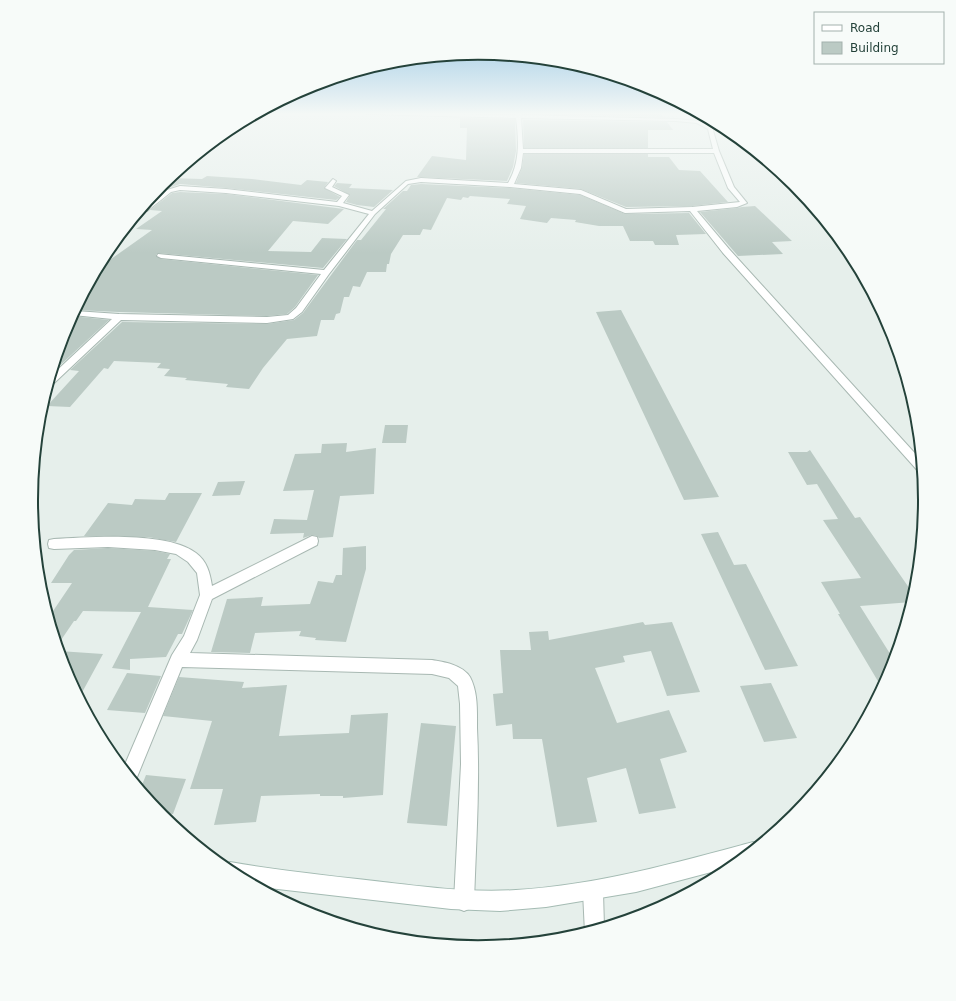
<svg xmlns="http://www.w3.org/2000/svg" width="956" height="1001" font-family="'DejaVu Sans',sans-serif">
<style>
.building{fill:#bbcac4}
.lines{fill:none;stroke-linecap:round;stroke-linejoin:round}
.street-casing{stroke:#a8b8b2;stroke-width:2}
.secondary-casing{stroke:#a4bbb3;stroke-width:2}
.street{fill:#fff;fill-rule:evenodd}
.secondary{fill:#fff;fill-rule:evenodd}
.rim{fill:none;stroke:#24423a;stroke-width:2}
</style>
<rect width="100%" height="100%" fill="#e6efeb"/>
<path class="building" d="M531,113H660L663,117L532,114Z
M460,118L515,119L516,151L513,167L507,181L417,177L432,156L466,160L467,128H460Z
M523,120L667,122L673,130H648V148H524Z
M524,154H648V157H669L679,170L700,171L728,202L692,206L626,207L581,189L516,183L522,168Z
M207,176L252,179L301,185L307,180L328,182L324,188L340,197L336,200L226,188L180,184L166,189L146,204L162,185L170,178L202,179Z
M337,183L352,184L349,188L393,190L374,207L357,205L346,202L350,195L334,186Z
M421,184L510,188L580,195L625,214L689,213L706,234L676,235L679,245H655L653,241H630L623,226H599L575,222L576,220L551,218L547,223L520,219L526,206L507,204L510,199L470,196L468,198L463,197L461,200L447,198L431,230L423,229L420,235H403L391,254L389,264H387L386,272H367L360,287L353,286L349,297H344L340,313L336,314L334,320H321L317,336L287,339L263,368L249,389L226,387L228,384L185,380L187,378L164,376L170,369L157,368L161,363L114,361L108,369L104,368L70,407L47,406L79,371L70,370L122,322L267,324L294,320L303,313L357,240H361L386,209H383L403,191H407L411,185Z
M180,192L226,194L344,209L328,224L293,221L268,251L311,252L322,238L347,239L323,268L158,253L156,255L161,259L318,275L295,307L287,314L267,316L119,312L76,310L97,269L152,230L136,229L162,211L150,210L172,193Z
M755,206L792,241L772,242L783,254L738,256L700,212L737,208L742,207Z
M621,310L719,497L684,500L596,312Z
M72,316L109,320L55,370H53L65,329Z
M385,425H408L406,443H382Z
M347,443L346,452L376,448L374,494L340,496L333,537L319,538L317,536L312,535L303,538L304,533L270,534L274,519L307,520L314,490L283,491L295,454L321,453L322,444Z
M810,450L855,518L860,517L914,595L912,602L860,606L894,660L891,672L882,688L838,614H840L821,582L861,578L823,520L838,519L817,484L807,485L788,452H807Z
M245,481L240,495L212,496L218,482Z
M169,493H202L176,542L148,537L84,536L108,503L132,505L135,499L165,500Z
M718,532L734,565L746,564L798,666L765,670L701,534Z
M366,546V569L346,642L315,640L316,638L299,636L301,631L255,633L250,653L211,652L227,599L263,597L261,606L310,604L318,581L333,583L336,575H342L343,548Z
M108,548L155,551L170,554L167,559H171L148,607L193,610L182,634H178L166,657L130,659V670L112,668L141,612L83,611L76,621H74L57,646L49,619V617L72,583H51L69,555L74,550Z
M643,622L645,625L672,622L700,692L667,696L651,651L623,656L625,662L595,668L617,723L669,710L687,752L660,759L676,808L639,814L626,768L587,778L597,822L557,827L542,739H513L512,724L496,726L493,694L503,693L500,650H531L529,632L548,631L549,640Z
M59,651L103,654L79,698L65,671Z
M127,673L161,676L145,713L107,710Z
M179,677L244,682L242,688L287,685L279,736L349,733L351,715L388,713L383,795L343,798V796H320V794L261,796L256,822L214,825L223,789H190L212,721L163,716Z
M771,683L797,738L764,742L740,686Z
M421,723L456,726L447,826L407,823Z
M146,775L186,779L173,814L159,813L140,790Z"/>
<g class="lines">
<g class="street-casing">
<path id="street" d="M365,113L516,115V113H520L521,115L676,119L698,121L712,127L719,151L734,187L747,203L737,207L697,211L729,249L921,460L922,472L918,471L723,253L690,211L625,213L580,194L510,187L421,182L408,184L375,214L329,274L302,312L293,319L267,323L121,320L52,385L48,386L51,376L112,319L73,315L75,311L119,314L267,317L288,315L296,308L321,274L161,258L157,256L158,254L324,270L369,214L339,206L226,193L180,190L171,192L147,211H143V209L167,190L180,186L226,189L337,202L342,196L325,188L333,179L336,181L332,187L349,195L343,203L372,211L406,181L421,178L508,183C520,163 519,140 516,118L367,114ZM521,118L676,121L697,123L708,129L713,149H523ZM523,153H714L728,188L740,202L692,207L626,209L581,190L514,184L521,168Z
M312,536L317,537L318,541L317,545L212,599L197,640L190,653L432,660C444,662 463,665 470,677C478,692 477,711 477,728C480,785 476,843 474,901L471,908L464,911L457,908L454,901L461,764L460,704L458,686L449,678L432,674L182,667L135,782L123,769L172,655L184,636L200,595L197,573L188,562L176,554L155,550L108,547L54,549L49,548L48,544L49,540L54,539C91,537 167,531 196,553C207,561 210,573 212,586Z
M593,882L600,885L603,892L604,927L585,933L583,892L586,885Z"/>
</g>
<g class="secondary-casing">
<path id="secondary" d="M753,842L760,845L734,866L636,892L546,907L500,911L451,909L269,888C252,885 236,878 223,867L230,862C281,871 332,876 383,882C427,887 472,893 516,890C597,885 675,863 753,842Z"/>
</g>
<use href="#street" class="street"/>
<use href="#secondary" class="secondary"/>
</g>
<linearGradient id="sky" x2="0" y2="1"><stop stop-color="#84bce0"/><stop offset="0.45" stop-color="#f4f8f6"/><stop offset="1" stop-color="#f4f8f6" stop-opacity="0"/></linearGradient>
<rect width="956" height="253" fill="url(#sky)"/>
<path d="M0 0H956V1001H0ZM38 500a440 440 0 1 1 880 0a440 440 0 1 1-880 0Z" fill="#f7fbf9" fill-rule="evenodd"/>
<path class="rim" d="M38 500a440 440 0 1 1 880 0a440 440 0 1 1-880 0Z"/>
<rect x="814" y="12" width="130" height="52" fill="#f7fbf9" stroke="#a3b1ad"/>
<rect x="822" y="25" width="20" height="6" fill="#ffffff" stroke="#a3b1ad"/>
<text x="850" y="32" font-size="12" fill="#24423a">Road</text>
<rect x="822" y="42" width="20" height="12" fill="#bbcac4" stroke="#a3b1ad"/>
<text x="850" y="52" font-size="12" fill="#24423a">Building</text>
</svg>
